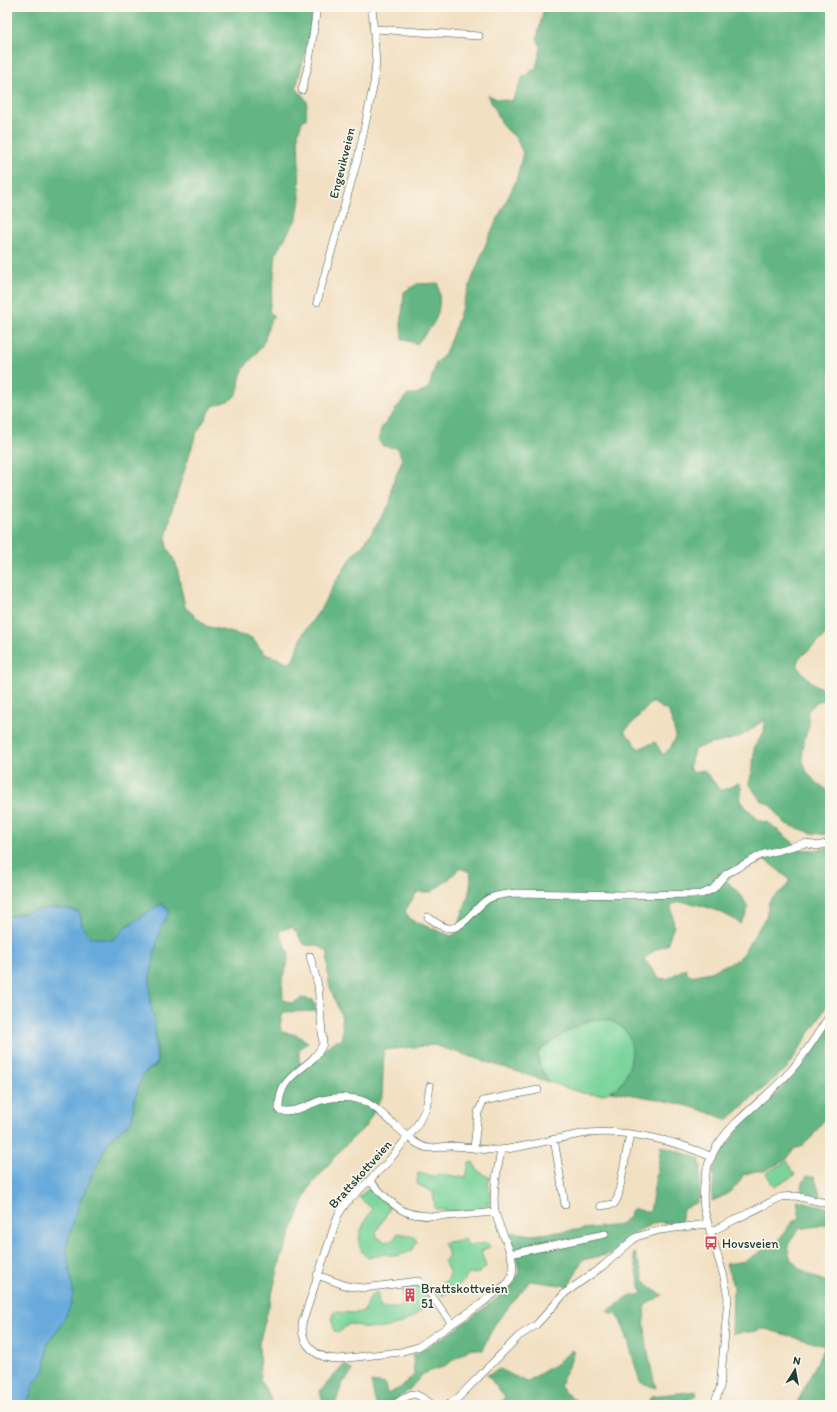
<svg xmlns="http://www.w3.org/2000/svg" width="837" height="1412" font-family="Itim,sans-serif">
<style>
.green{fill:#7ad49b;stroke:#4c8868}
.forest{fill:#63b683;stroke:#417a5c;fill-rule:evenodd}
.water{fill:#68aadc;stroke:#447488}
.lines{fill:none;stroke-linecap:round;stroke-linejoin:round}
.minor-casing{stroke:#3f5549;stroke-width:8}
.minor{stroke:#fff;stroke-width:7}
.labels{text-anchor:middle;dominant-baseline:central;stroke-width:3.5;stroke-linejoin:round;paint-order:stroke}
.street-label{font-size:13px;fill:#1f3d34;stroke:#fbf7ec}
.poi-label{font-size:13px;fill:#1f3d34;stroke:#fbf7ec;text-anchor:start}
</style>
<rect width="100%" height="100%" fill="#fbf7ec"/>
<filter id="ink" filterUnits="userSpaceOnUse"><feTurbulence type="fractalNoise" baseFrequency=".025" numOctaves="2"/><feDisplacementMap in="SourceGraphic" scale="8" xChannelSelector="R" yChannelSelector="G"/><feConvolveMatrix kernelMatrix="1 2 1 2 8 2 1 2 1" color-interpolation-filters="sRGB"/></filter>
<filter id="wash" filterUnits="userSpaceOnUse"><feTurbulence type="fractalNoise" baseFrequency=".012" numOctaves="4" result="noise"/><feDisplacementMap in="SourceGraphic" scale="16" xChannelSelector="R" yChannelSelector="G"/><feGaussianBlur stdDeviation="0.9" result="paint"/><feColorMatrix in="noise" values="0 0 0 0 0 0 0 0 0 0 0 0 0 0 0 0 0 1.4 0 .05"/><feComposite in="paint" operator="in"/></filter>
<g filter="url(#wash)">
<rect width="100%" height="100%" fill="#f2e0c3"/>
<path class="green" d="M590,1020C596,1020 606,1018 612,1021C621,1025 629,1032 632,1043C636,1062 624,1091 603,1094C585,1097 566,1087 549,1082L539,1065L538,1052L565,1033Z
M787,1161L795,1175L774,1187L766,1173Z
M473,1162L478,1171L490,1178L488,1182L491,1196L489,1205C476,1214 451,1212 435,1209L433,1192L417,1184L418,1173L433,1176L442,1174L466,1178L469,1163Z
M369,1188L389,1205V1210L376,1232L377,1237L386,1242L393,1240L398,1233L413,1236L417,1241L412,1251L397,1256L384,1254L368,1258C350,1244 363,1225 372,1209L359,1197Z
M465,1239L468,1245L487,1243L490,1247L481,1251L486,1267L479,1273L469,1274L462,1283L442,1296L436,1288L449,1278V1271L444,1262L449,1255L443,1243Z
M409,1284L421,1286L429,1303C412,1320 393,1331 367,1328C361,1327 355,1324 349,1324L338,1333L334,1331L332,1320L334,1312L357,1313L365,1310L371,1295L377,1292L380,1308H400L404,1302L401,1285Z"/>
<path class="forest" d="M7,7H313L309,39L296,88L307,101L306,119L302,121L298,134L300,198L297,218L276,253L273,287L269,311L274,316C268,323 268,330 265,339C260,353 246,361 241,375C238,384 241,391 233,398C228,402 219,404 213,406L196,434L173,506L166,538L167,548L176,563L185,607L206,626L252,638L265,654L291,663L294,657L303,634L321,608L336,581L354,554L363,545L390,504L393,483L402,460L398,448L383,446L378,440L381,429L406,396L423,392L429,387L436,363L445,354L456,325L466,295L489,236L516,181L523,153L516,138L503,126L488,95L497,99L512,101L523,77L536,68L541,48L537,38L544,7H830V632L799,658L797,664C803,676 817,688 830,692V700L818,701L808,711C807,716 809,721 809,726C808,731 805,736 804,741C799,769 808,777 830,792V835L812,833L786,824L779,817L772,806L760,800L749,783L753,768L754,748L764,732L765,720C756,724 750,732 741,736C727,743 707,742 694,750L689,768L693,772L704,770L721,791L739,783L742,789L740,801L760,821L769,823L801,849L814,850L830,847V889L827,891L825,905L827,913H830V1001L787,1068L727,1120C690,1103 651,1098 610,1091C614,1089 618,1087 621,1084C623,1082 625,1077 626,1074C641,1045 626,1014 591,1020C574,1023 552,1042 538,1051L539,1065L549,1082L434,1045L384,1050L382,1097L365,1127L343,1147L309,1188L281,1259L259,1344L260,1379L274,1405H27L34,1384L45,1370L48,1341L54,1335L66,1246L80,1201L110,1138L132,1121L134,1101L143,1074L157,1065L158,1060C156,1032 148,1005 150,977C152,961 155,946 159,931C163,919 168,920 166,906L161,904L124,928L119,935L112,940L90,937L82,926L81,915L53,907L7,917ZM652,702L669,712L676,736L671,747L663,755L655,742L638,749L633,740L624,732ZM757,858L768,862L788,878L789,882L786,887L769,901L766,917L739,959L710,972L691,976L688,974L686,968L667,979L659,978L644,959L655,950L667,945L674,926L671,905C674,904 677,902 680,902C696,902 728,913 740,924L746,915L748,907L741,895L726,880L740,867ZM460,868L470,872C474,892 460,912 458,932L451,936L411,920L405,911L417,892H431L449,879ZM291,927C305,936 295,948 317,945L328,952C327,966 327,980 332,993C340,1014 345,1018 341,1042L337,1040L328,1046L306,1069L302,1068L299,1060V1050L308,1042L297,1035L282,1032L280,1026L283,1012L317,1011L313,1000L302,998L292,1003L283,1000L282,978L287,966L289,954L279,931Z
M438,283C440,296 441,311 433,324C429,330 422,337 417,344L402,339L401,326L404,292L417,284Z
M830,1026V1111L812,1137L802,1146L794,1149L787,1159L764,1171H755L743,1175C736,1190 727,1195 712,1201L714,1169L722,1152L744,1121L774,1096L809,1058Z
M661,1146L699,1158L701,1166L698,1202L683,1209L681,1224L657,1222L639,1230L615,1253L582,1260L569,1286L530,1281L495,1324L482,1350L471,1348L443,1367L423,1374L408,1391L396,1400L376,1405L371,1382L385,1384L387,1394L400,1388L414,1375L413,1355L452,1332L508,1290L519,1274L517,1256L508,1236L512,1232L532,1235L618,1225L628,1218L633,1209L650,1212Z
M807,1176H814L821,1197H812L802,1193L801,1186Z
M797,1200L830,1208V1224L798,1229C795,1234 790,1240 789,1246C785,1266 815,1278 830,1283V1405H796L825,1346L762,1328L756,1331L732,1334L733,1286L726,1264L745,1261L777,1242L792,1222L800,1218Z
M635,1253L644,1280L652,1289L663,1295L645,1305C642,1327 650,1366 656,1388L640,1382L626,1334L617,1314H610L607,1311L631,1296L642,1294L633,1254Z
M572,1350L575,1352L574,1354L560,1385L564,1392L582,1405H498L505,1397L487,1375L500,1369L526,1382L556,1364Z
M344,1365L353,1371L342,1384L335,1405H324L320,1391Z
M696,1391L697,1395L685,1401L683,1405H647L651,1396Z"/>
<path class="water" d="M161,904L168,908L169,913L160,929L150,977V1003L154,1018L157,1064L143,1074L134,1101L132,1121L110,1138L80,1201L66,1246L73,1292L71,1305L60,1327L48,1341L45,1370L34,1384L27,1405H7V917C31,912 57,902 80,913L82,926L90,937L112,940L119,935L124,928Z"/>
</g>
<g filter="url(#ink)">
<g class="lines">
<g class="minor-casing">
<path id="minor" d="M375,29L479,36
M302,90L309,62L317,7
M317,302L358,158L374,83L376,62L372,7
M428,917C434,921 443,929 451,928C465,927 476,906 488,899C497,894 506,894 516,893L625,895L702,894L713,889L726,874L761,855L805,843L817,846L830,843
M310,956L318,985L323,1044C311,1072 278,1070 279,1110C294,1114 307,1105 322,1100C334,1097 349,1097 361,1100C383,1107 410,1148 430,1148C437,1148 444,1146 451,1146C467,1146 483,1151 499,1150C529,1147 558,1137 588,1133C627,1129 677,1141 712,1157
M430,1086L426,1108L416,1127L387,1163L346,1203L338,1215L302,1324C301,1347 318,1359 339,1359L400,1352L418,1347L481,1304L508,1283C523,1264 499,1233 495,1211C492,1191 498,1169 501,1150
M554,1139L565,1205
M474,1148L478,1113L483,1101L538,1090
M370,1181C379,1191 390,1203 402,1210C421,1221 473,1214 495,1212
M601,1206L614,1204L618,1197L630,1134
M710,1232L781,1197L796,1196L830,1204
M510,1254L605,1234
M317,1275L347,1286L364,1288L418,1281L426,1288L452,1324
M393,1405C415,1392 410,1389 433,1405
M448,1405L458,1398L519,1336L536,1325L565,1293L603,1266L636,1237L660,1230L708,1224
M714,1405L720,1388L728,1298L724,1277L704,1210C696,1134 753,1116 793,1068C807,1052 818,1033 830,1015"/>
</g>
<use href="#minor" class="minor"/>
</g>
</g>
<defs>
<g id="bus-bare" transform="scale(1.08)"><path d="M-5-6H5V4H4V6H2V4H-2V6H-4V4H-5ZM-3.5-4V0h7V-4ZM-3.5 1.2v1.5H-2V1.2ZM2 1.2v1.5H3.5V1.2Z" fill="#d1495b" stroke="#fbf7ec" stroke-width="2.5" paint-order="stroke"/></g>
<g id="building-bare" transform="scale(1.08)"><path d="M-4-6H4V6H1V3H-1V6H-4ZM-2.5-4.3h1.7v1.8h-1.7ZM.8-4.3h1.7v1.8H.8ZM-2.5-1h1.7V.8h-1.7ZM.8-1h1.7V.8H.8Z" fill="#d1495b" stroke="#fbf7ec" stroke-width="2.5" paint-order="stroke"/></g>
</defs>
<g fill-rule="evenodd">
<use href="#bus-bare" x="711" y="1243"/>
<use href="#building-bare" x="410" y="1295"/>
</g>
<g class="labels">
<g class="street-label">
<text transform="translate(342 163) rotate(-76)">Engevikveien</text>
<text transform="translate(360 1174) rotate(-48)">Brattskottveien</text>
</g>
<g class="poi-label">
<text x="722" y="1243">Hovsveien</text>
<text x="421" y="1288">Brattskottveien<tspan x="421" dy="15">51</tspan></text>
</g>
</g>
<rect width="837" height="1412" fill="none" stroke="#fbf7ec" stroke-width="24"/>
<g transform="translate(795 1370) rotate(11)" stroke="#fbf7ec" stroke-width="3" paint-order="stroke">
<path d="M0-3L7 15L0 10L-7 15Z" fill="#1f3d34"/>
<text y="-6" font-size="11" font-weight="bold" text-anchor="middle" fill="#1f3d34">N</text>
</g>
</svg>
